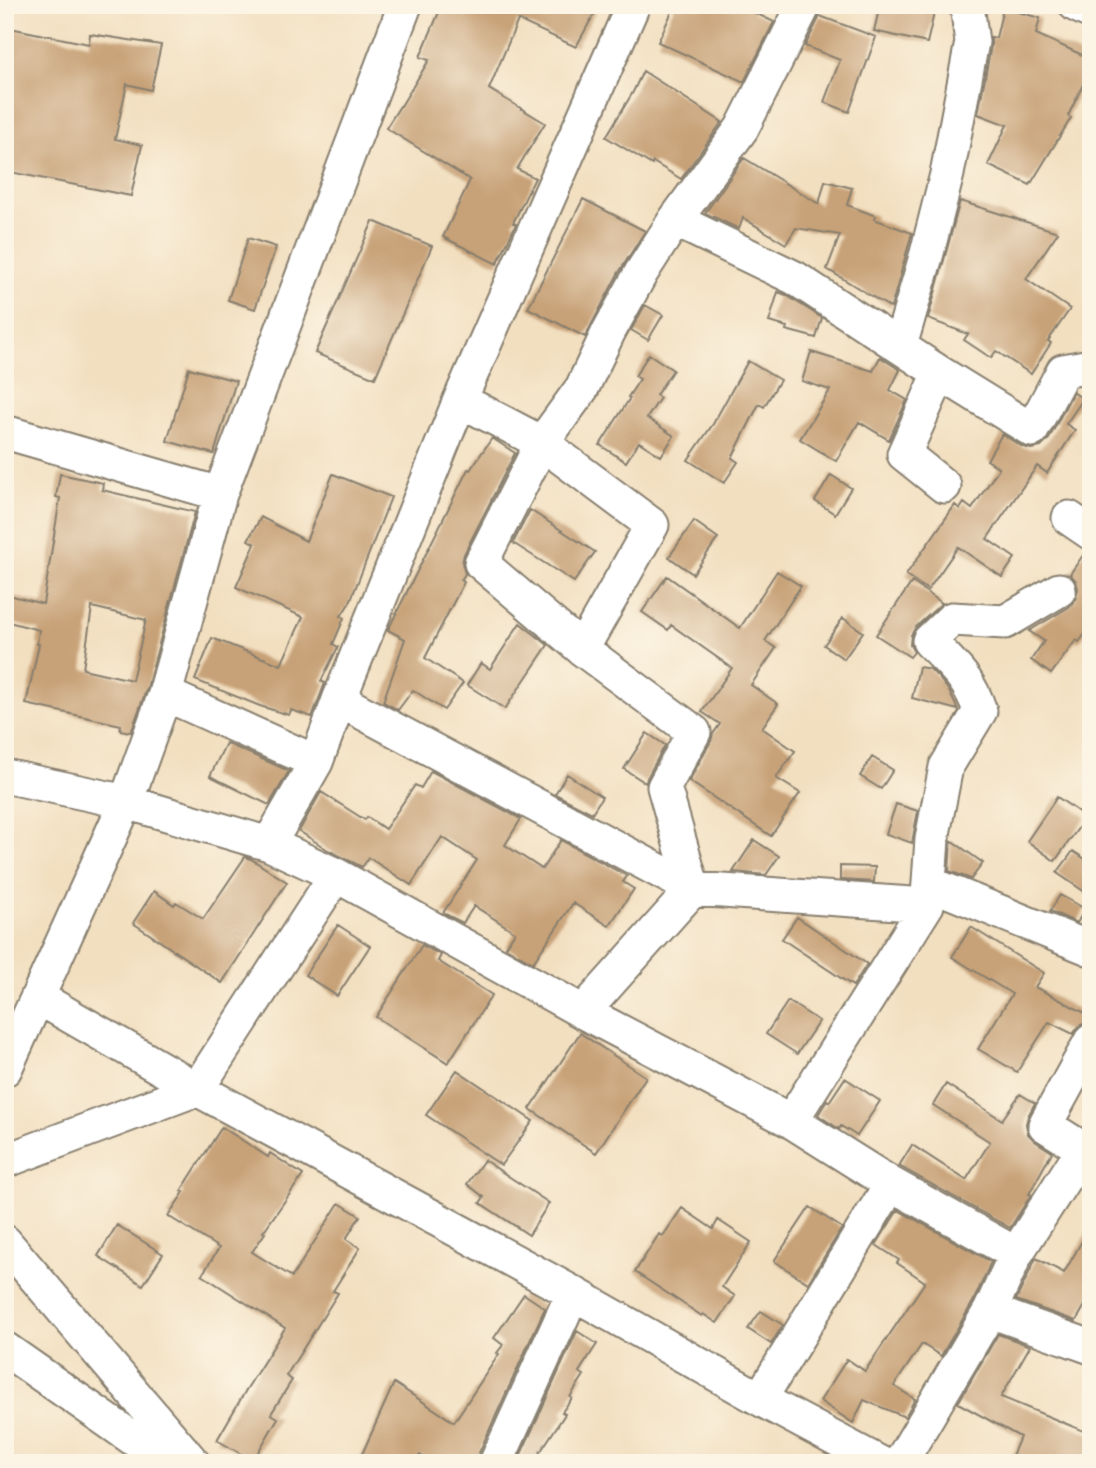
<svg xmlns="http://www.w3.org/2000/svg" width="1096" height="1468" font-family="Caveat,sans-serif">
<style>
.building{fill:#c7a177;fill-rule:evenodd}
.lines{fill:none;stroke-linecap:round;stroke-linejoin:round}
.minor-casing{stroke:#877e6e;stroke-width:37}
.minor{stroke:#fff;stroke-width:33}
</style>
<rect width="100%" height="100%" fill="#fcf5e5"/>
<filter id="ink" filterUnits="userSpaceOnUse"><feTurbulence type="fractalNoise" baseFrequency=".0143" numOctaves="2"/><feDisplacementMap in="SourceGraphic" scale="14" xChannelSelector="R" yChannelSelector="G"/><feConvolveMatrix kernelMatrix="1 2 1 2 8 2 1 2 1" color-interpolation-filters="sRGB"/></filter>
<filter id="wash" filterUnits="userSpaceOnUse"><feTurbulence type="fractalNoise" baseFrequency=".00686" numOctaves="4" result="noise"/><feDisplacementMap in="SourceGraphic" scale="28" xChannelSelector="R" yChannelSelector="G"/><feGaussianBlur stdDeviation="1.57" result="paint"/><feColorMatrix in="noise" values="0 0 0 0 0 0 0 0 0 0 0 0 0 0 0 0 0 1.4 0 .05"/><feComposite in="paint" operator="in"/></filter>
<g filter="url(#wash)">
<rect width="100%" height="100%" fill="#f2dfc0"/>
<g id="blocks">
<path class="building" d="M442,5H599L576,47L518,20L489,89L545,123L517,169L535,178L513,223L516,224L497,264L443,237L470,180L386,128L400,106H401L429,60L420,57Z
M675,5H756L753,12L774,22L744,82L658,42Z
M880,5H936L927,43L874,31Z
M1003,8L1040,18L1036,34L1091,59V68L1068,116L1071,118L1030,185L988,165L1007,125L978,114L991,46V37L996,38Z
M820,16L876,37L849,112L824,102L840,60L805,46Z
M5,27L89,44L90,34L161,45L151,90L127,84L115,139L142,145L131,196L5,171Z
M643,71L722,122L681,179L653,162L652,165L606,137L633,92Z
M744,158L819,204L825,181L852,188L847,205L876,216L874,219L912,233L891,308L827,269L840,235L796,228L786,244L743,218L739,229L705,213Z
M583,199L645,231L618,274L585,337L528,308Z
M960,201L1058,232L1026,279L1070,309L1048,341L1051,343L1031,374L996,351L991,358L964,340L968,334L928,319Z
M373,221L432,246L375,378L315,353Z
M248,238L276,247L255,309L228,300Z
M778,292L786,295L822,318L816,338L786,330L787,327L769,322Z
M645,305L663,315L648,340L631,330Z
M811,352L873,371L880,357L900,370L890,390L907,400L889,440L859,422L836,461L800,439L830,390L802,381Z
M649,354L673,370L656,395L660,398L647,418L674,436L661,456L639,442L626,462L600,445L630,398L628,397L640,379L635,376Z
M748,361L780,380L764,407L759,404L732,458L738,462L724,483L688,460L713,424Z
M189,368L236,381L214,454L167,441Z
M1073,392L1083,399L1066,424L1075,430L1047,473L1037,466L987,539L1015,558L1002,577L958,547L928,590L906,575L955,505L960,509L964,503L972,509L999,468L987,460L1002,434L1023,447L1031,449L1041,447L1049,439Z
M492,438L515,453L464,554L462,563L465,574L461,580L464,582L425,658L463,683L444,710L413,690L398,710L383,702L405,639L388,630L468,469L470,470Z
M60,474L103,483L102,490L195,512L147,688L131,732L120,730L121,725L26,704L39,644H37L39,630L5,621V594L43,604L60,498L56,497ZM92,607L146,620L132,680L83,669Z
M333,474L391,497L350,602L341,616L344,618L333,644L338,647L321,681L325,683L312,717L291,710L289,715L260,706L195,680L212,638L281,665L303,617L236,587L255,544L248,540L261,517L306,541Z
M831,475L851,488L835,514L815,501Z
M530,510L595,552L574,582L513,543Z
M694,521L718,538L693,574L669,557Z
M1086,551L1091,552V626L1079,642L1076,640L1051,674L1031,660L1044,641L1029,631L1069,607L1075,600L1078,589L1076,581L1070,574Z
M777,571L801,586L765,641L776,648L751,685L778,704L762,728L795,751L776,778L800,793L771,836L689,781L711,741L713,734L720,724L702,712L732,668L671,625L668,630L642,612L667,576L740,628Z
M912,582L942,603L916,627L911,635L910,645L914,652L910,657L876,635Z
M843,618L863,632L844,659L824,645Z
M520,623L548,645L505,709L467,685L481,663L490,669Z
M919,667L930,669L939,678L949,691L958,710L912,698Z
M647,733L665,745L647,778L646,783L624,769Z
M226,743L289,771L269,805L210,776Z
M872,757L893,770L881,789L860,776Z
M431,771L521,819L505,845L542,869L561,840L627,876L623,882L634,889L609,926L573,903L533,963L506,947L515,932L474,906L463,923L443,913L477,860L442,837L411,885L369,858L362,867L328,850L299,831L321,792L365,820L367,817L385,829L415,785L421,788Z
M567,774L602,797L592,813L555,794Z
M1057,797L1086,817L1055,861L1027,841Z
M896,804L918,811L912,843L886,834Z
M754,840L779,856L766,875L733,872Z
M951,840L983,863L971,879L949,871Z
M1073,851L1091,863V896L1057,873Z
M245,857L251,859L287,882L222,983L133,923L154,891L174,905L176,902L203,919Z
M840,866L875,867L874,882L840,880Z
M1060,895L1085,909L1077,923L1050,911Z
M797,917L867,964L853,986L782,939Z
M338,925L370,946L337,996L305,975Z
M971,927L1044,973L1035,987L1091,1016L1090,1022L1080,1025L1073,1034L1049,1022L1017,1072L978,1049L1012,994L952,957Z
M422,945L441,955L438,961L492,995L448,1063L376,1017Z
M788,1001L819,1021L797,1054L766,1034Z
M580,1033L646,1077L596,1153L530,1109Z
M457,1070L533,1121L501,1165L426,1115Z
M845,1078L880,1101L857,1136L841,1126L839,1129L818,1115L827,1100L829,1102Z
M946,1084L1002,1120L1020,1094L1035,1103L1028,1116L1026,1124L1028,1134L1035,1141L1052,1152L1029,1194L1031,1195L1010,1228L899,1166L912,1145L966,1180L990,1142L933,1105Z
M222,1127L268,1157L270,1153L303,1175L263,1232L265,1233L252,1252L292,1277L339,1203L360,1216L346,1239L360,1248L333,1291L338,1293L286,1376L292,1380L271,1414L278,1418L253,1461L217,1440L246,1390L285,1328L202,1275L219,1248L168,1216L184,1192L181,1191Z
M484,1160L549,1203L529,1235L480,1203L484,1197L467,1184Z
M810,1207L842,1228L808,1283L774,1261Z
M682,1208L713,1229L718,1220L751,1242L722,1287L735,1296L717,1323L703,1314L702,1316L635,1272L659,1234L663,1236Z
M898,1210L991,1262L973,1302L941,1356L922,1344L894,1386L915,1399L905,1417L864,1400L853,1423L820,1401L847,1359L865,1371L925,1282L897,1263L899,1260L876,1245Z
M117,1225L163,1254L143,1285L98,1256Z
M1091,1225V1295L1076,1321L1016,1300L1036,1258L1064,1273Z
M524,1294L545,1308L478,1455L477,1463H432L420,1455L415,1463H358L394,1383L454,1422L499,1354L497,1353L503,1345L494,1338Z
M761,1311L783,1325L771,1344L748,1329Z
M577,1331L597,1344L579,1372L584,1375L570,1397L572,1398L562,1412L565,1414L533,1463H517Z
M998,1334L1030,1346L1001,1397L1091,1434V1463H1009L1020,1437L958,1403Z"/>
</g>
</g>
<g filter="url(#ink)">
<use href="#blocks" fill-opacity="0" stroke="#877e6e" stroke-width="2"/>
<g class="lines">
<g class="minor-casing">
<path id="minor" d="M1076,5L1091,12
M675,220L795,278L940,373L1032,430L1063,371L1091,366
M900,346L927,253L947,174L972,42L967,5
M940,373L904,454L944,486
M460,400L542,443L652,525L582,649
M5,432L220,494
M1069,518L1091,533
M165,694L316,762
M339,700L693,889L927,905L928,896L936,886L1091,949
M5,776L126,802L269,844L336,875L583,1012L791,1121L891,1184L1016,1254
M269,844L316,762L339,700L460,400L633,5
M928,896L932,839L946,767L980,711C969,678 953,665 929,641L952,619L1005,622L1059,590
M39,998L197,1089L573,1293L760,1399L880,1463
M583,1012L693,889L664,787L694,732L582,649L481,563L542,443L582,388L609,331L641,273L675,220L742,128L804,5
M5,1069L126,802L165,694L220,494L405,5
M791,1121L927,905
M5,1161L197,1089L336,875
M5,1242L193,1463
M990,1311L1091,1347
M5,1349L168,1463
M760,1399L891,1184
M496,1463L573,1293
M900,1463L990,1311L1016,1254L1083,1149L1045,1125L1091,1041"/>
</g>
<use href="#minor" class="minor"/>
</g>
</g>
<rect width="1096" height="1468" fill="none" stroke="#fcf5e5" stroke-width="28"/>
</svg>
